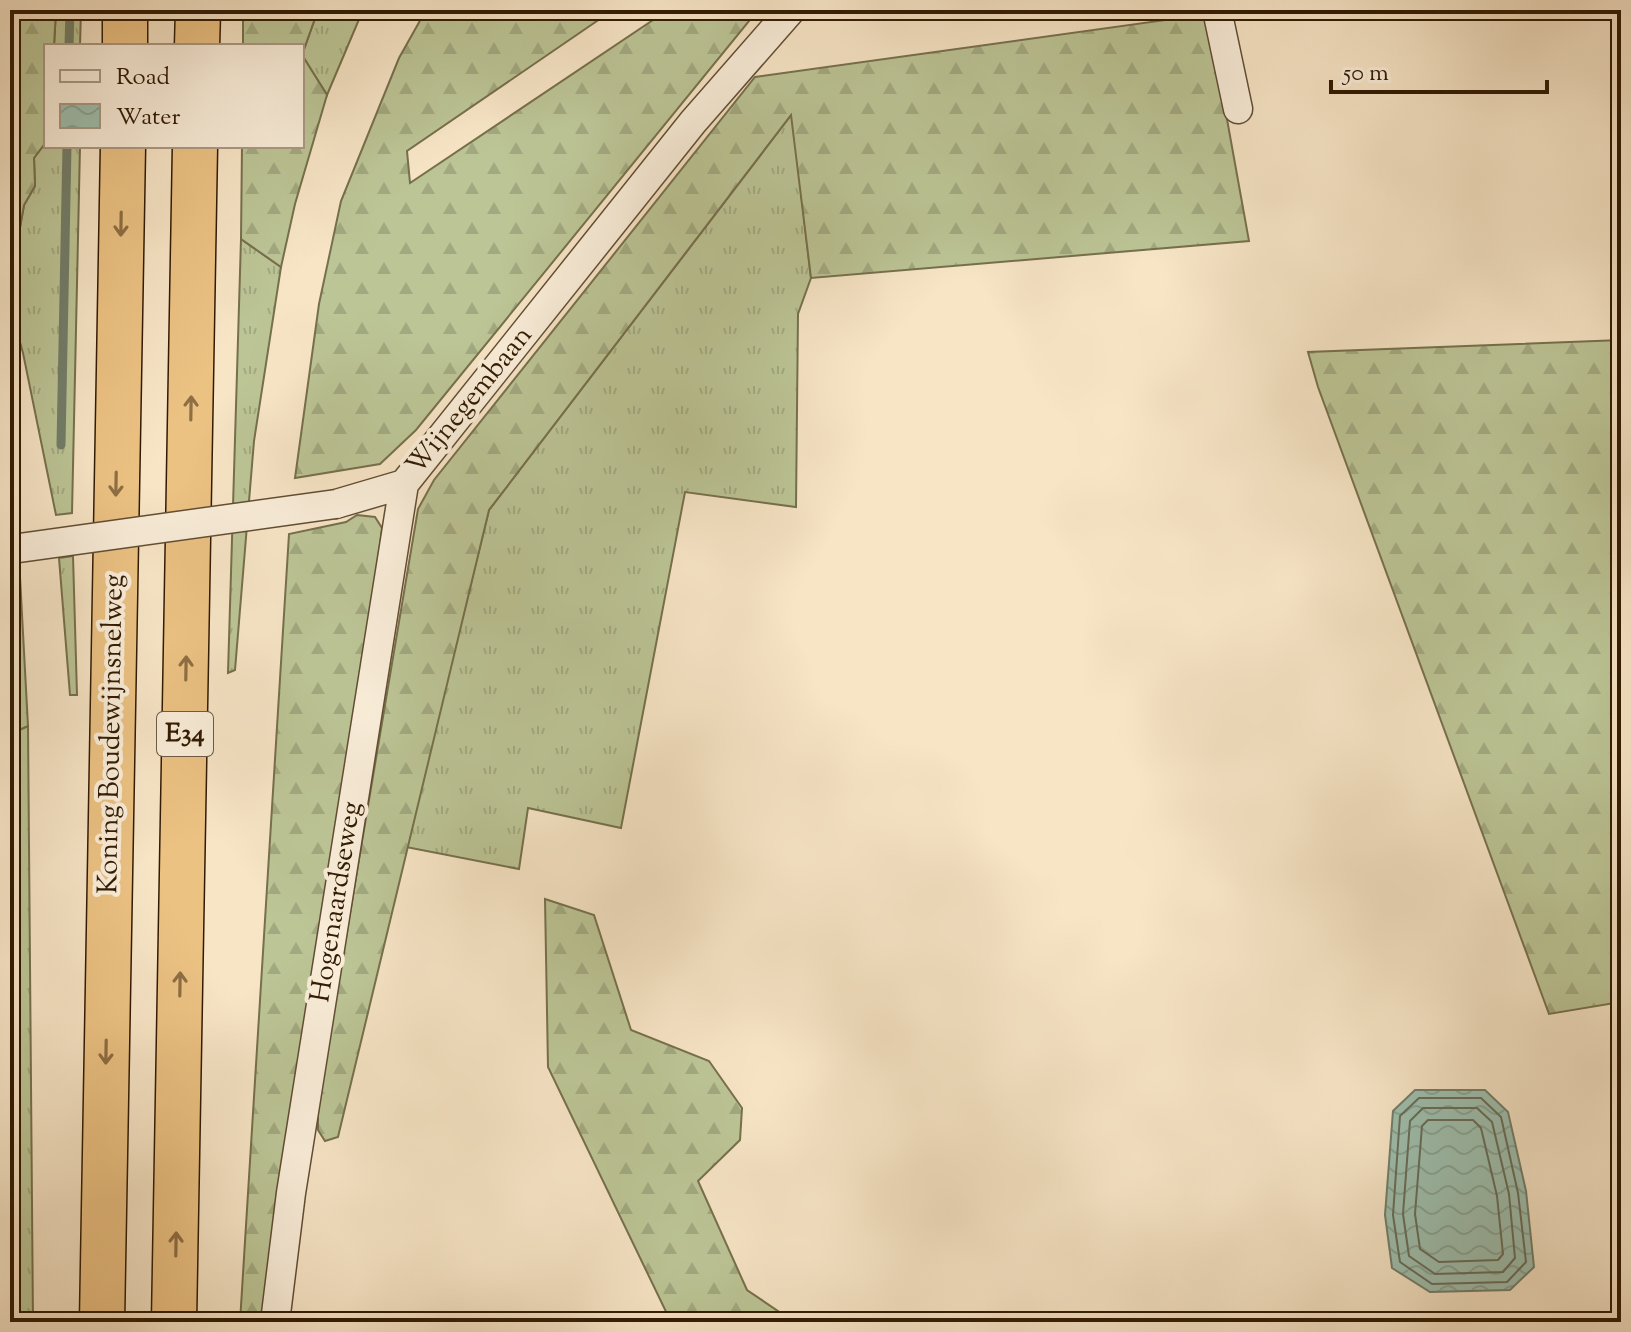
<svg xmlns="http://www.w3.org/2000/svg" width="1631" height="1332" font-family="'Sorts Mill Goudy',serif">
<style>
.grass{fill:url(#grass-tufts);stroke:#76704c;stroke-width:2}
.forest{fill:url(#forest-firs);stroke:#76704c;stroke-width:2}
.water{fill:url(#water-waves);stroke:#727e6a;stroke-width:2}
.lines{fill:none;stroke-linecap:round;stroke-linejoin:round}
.shore{stroke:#686d59;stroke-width:2}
.stream{stroke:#727e6a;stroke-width:9}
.street-casing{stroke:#624d34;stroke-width:31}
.highway-casing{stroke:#311a03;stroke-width:47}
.street{stroke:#faeeda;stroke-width:28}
.highway{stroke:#ecc283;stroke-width:44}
.street-bridge-casing{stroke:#624d34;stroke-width:31;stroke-linecap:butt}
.street-bridge{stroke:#faeeda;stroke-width:28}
.oneway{stroke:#8e6e43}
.labels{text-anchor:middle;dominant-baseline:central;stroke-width:8;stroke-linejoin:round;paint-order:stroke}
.shield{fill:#faeeda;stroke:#6d5a44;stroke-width:2}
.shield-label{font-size:26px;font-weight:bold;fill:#311a03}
.street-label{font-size:28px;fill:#311a03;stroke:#faeeda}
</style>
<defs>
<pattern id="grass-tufts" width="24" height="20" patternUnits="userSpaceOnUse" patternTransform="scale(2)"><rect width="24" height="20" fill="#bcc596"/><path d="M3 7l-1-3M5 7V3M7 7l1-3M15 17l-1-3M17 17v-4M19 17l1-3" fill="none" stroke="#a2a980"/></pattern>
<pattern id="forest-firs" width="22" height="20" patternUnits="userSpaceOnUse" patternTransform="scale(2)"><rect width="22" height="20" fill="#bcc596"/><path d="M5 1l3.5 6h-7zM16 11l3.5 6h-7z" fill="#a2a980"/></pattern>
<pattern id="water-waves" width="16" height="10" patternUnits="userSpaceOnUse" patternTransform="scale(2)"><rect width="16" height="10" fill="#9ec0af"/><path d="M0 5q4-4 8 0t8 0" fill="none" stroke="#89a495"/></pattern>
</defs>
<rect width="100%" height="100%" fill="#f7e5c6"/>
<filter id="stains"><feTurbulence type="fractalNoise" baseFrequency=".0025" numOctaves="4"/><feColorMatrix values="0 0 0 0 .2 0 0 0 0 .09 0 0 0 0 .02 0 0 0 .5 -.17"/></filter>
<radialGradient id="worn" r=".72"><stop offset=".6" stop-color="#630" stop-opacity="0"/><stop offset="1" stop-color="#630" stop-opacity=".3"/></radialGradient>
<path class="grass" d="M56,10H81L80,46H54Z
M318,10H363L327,95L302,55Z
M792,114L811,278L798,314L796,507L685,492L621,828L528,808L519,869L406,847L489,510Z
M46,142V146H80L72,513L56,515L23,353L10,306V240L18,238L24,205L35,186L34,158Z
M241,239L281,267L254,441L235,670L228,673Z
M73,556L77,695H70L59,558Z
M28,726L33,1322H10V734Z"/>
<path class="forest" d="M10,10H56L54,46H46V142L34,158L35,186L24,205L18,239L10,240Z
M243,10H318L302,55L327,95L295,204L281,267L241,239L242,146H302V46H243Z
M426,10H613L407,151L410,183L668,10H758L416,430L380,464L295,478L319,304L341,201L399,58Z
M1208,14L1249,241L811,278L791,115L489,510L338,1137L325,1141L318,1130V1103L418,509L434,480L755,77Z
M1621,340V1002L1549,1014L1318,387L1308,352Z
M357,515L375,517L382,528L380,545L264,1322H240L289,534L346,522Z
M20,577L28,726L10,734V578Z
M545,899L594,915L631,1030L709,1061L742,1108L740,1140L698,1181L747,1290L794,1322H671L548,1067Z"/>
<path class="water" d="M1415,1090H1485L1508,1112L1526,1191L1534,1267L1510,1290L1430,1292L1392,1268L1385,1215L1393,1111Z"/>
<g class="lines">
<path class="shore" d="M1419,1098H1481L1501,1117L1518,1193L1526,1262L1507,1282L1432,1284L1400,1262L1393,1215L1400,1116Z
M1423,1108H1477L1492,1122L1509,1194L1515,1258L1503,1272L1435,1274L1409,1256L1403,1214L1410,1121Z
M1428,1120H1473L1481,1128L1497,1196L1503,1254L1498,1260L1439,1262L1420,1249L1415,1214L1422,1126Z"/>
<path class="stream" d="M69,46L70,10
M61,445L67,146"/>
<g class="street-casing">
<path id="street" d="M1217,10L1238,109
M336,504L404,484L693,122L791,10
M275,1322L291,1193L404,484"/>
</g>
<g class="highway-casing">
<path id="highway" d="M125,46V10
M197,46L198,10
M102,1322L123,146
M174,1322L195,146"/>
</g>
<use href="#street" class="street"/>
<use href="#highway" class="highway"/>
<g class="street-bridge-casing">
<path id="street-bridge" d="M12,549L336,504"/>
</g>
<use href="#street-bridge" class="street-bridge"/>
</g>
<defs><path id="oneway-shaft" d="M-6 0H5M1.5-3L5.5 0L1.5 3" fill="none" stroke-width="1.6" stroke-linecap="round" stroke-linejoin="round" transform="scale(2)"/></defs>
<g class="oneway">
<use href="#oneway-shaft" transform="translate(121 224) rotate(91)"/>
<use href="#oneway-shaft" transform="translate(191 408) rotate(-89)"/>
<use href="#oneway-shaft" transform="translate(116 484) rotate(91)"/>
<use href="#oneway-shaft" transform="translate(186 668) rotate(-89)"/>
<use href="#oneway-shaft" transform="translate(180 984) rotate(-89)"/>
<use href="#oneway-shaft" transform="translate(106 1052) rotate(91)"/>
<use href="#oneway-shaft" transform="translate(176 1244) rotate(-89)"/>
</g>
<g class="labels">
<rect class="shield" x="157" y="712" width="56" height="44" rx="6"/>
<g class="shield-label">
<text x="185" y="734">E34</text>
</g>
<g class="street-label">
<text transform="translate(470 401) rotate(-51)">Wijnegembaan</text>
<text transform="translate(112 734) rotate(-89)">Koning Boudewijnsnelweg</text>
<text transform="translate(337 902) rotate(-81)">Hogenaardseweg</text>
</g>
</g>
<rect width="1631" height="1332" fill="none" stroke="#f7e5c6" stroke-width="40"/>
<rect x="12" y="12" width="1607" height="1308" fill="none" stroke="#311a03" stroke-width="4"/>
<rect x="20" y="20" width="1591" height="1292" fill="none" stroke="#311a03" stroke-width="2"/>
<rect x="44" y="44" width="260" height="104" fill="#faeeda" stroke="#aa9984" stroke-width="2"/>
<rect x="60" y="70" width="40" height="12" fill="#faeeda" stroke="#aa9984" stroke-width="2"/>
<text x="116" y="84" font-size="24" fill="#311a03">Road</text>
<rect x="60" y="104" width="40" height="24" fill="url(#water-waves)" stroke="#aa9984" stroke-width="2"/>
<text x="116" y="124" font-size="24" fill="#311a03">Water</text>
<path d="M1331 80v12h216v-12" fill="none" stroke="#311a03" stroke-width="4"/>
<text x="1343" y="80" font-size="24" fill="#311a03" stroke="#faeeda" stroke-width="6" paint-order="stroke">50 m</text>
<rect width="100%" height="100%" filter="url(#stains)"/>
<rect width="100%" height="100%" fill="url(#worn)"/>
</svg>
